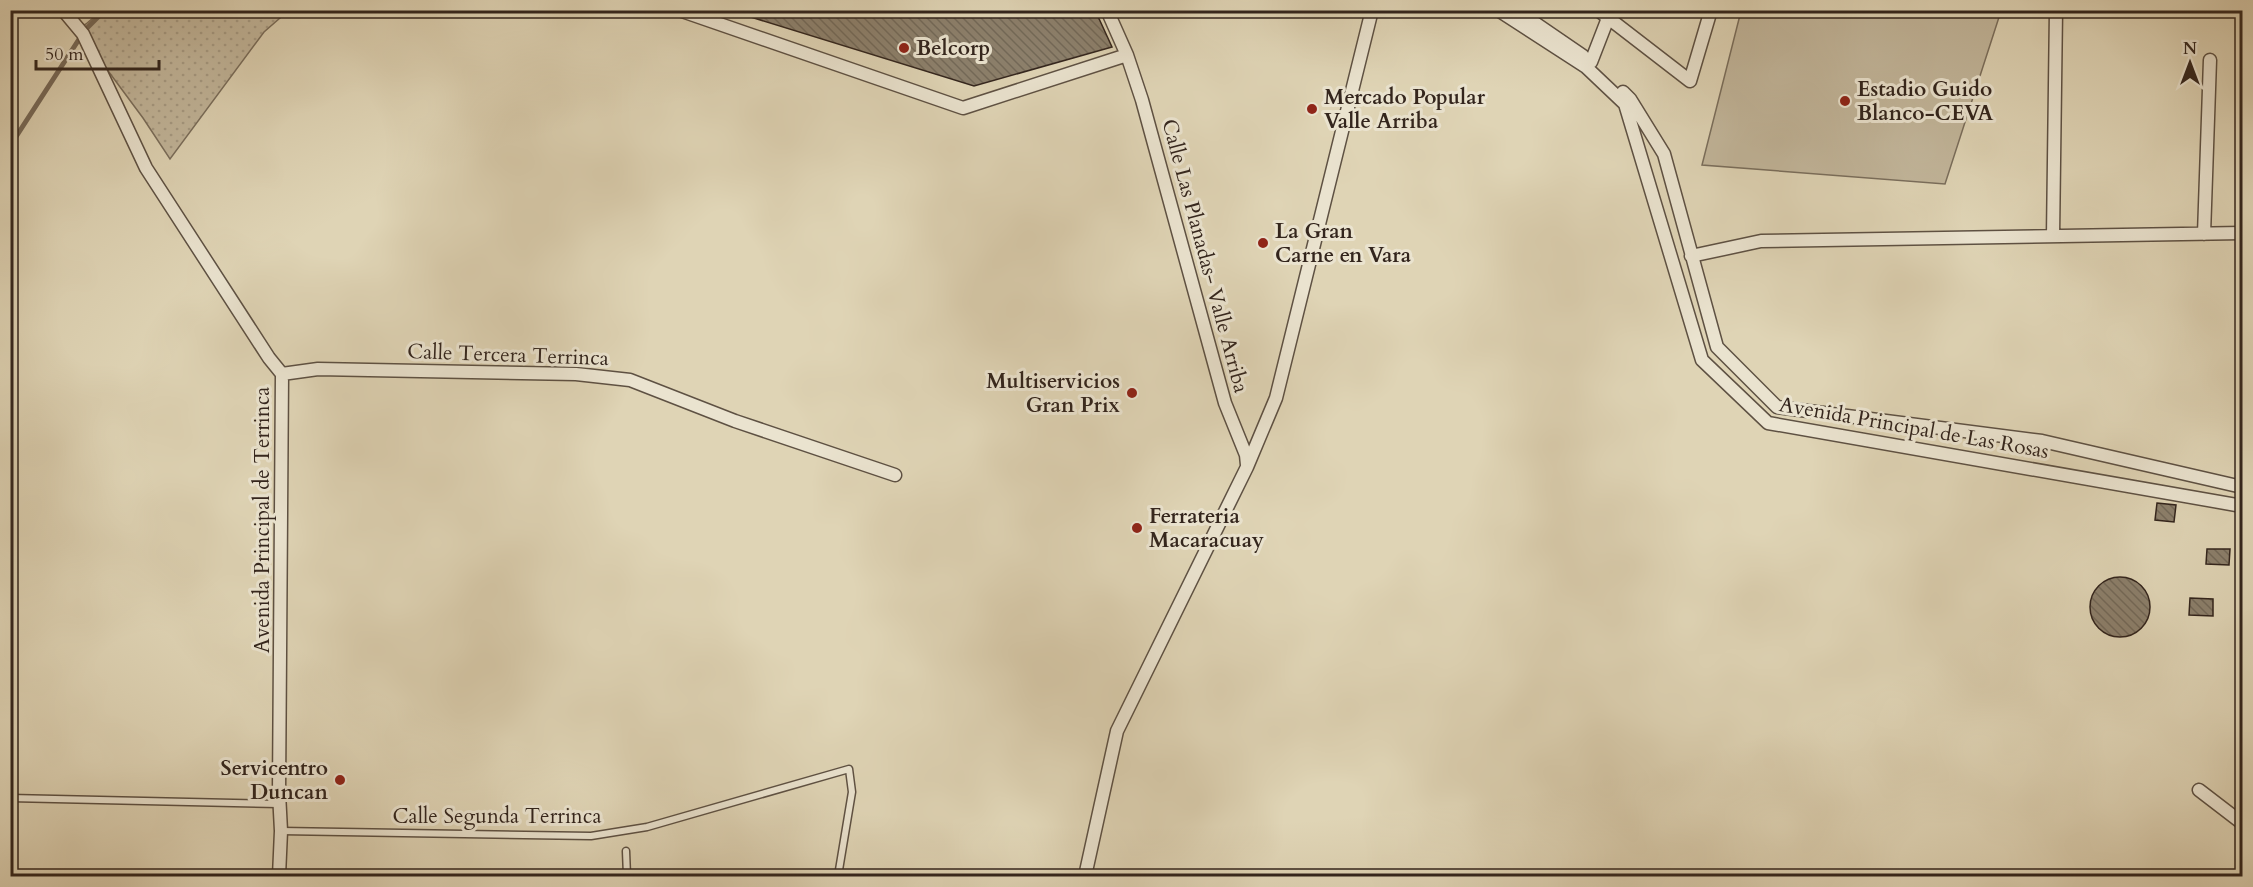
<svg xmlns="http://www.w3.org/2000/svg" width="2253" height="887" font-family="Cardo,serif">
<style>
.green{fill:url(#green-dots);stroke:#7a6e5c;stroke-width:1.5}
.pitch{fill:#c2b69b;stroke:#7a6e5c;stroke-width:1.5}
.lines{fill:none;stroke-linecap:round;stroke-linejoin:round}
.stream{stroke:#776a59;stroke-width:5}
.building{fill:url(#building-back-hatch);stroke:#33251d;stroke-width:1.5}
.lane-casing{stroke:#5e5143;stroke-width:9}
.street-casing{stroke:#5e5143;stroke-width:15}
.lane{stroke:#eae3cf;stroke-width:6}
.street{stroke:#eae3cf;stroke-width:12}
.poi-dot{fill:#8f2418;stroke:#eae3cf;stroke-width:2}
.labels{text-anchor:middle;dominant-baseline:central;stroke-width:6;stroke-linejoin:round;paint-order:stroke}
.poi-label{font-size:21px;font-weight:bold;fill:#33251d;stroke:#eae3cf;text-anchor:start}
.street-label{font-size:21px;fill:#33251d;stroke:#eae3cf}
</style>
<defs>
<pattern id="green-dots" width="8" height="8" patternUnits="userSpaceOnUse" patternTransform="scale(1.5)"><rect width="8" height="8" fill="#c2b69b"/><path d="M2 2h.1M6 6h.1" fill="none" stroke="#a79c85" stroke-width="1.8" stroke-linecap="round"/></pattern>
<pattern id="building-back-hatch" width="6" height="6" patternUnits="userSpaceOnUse" patternTransform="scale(1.5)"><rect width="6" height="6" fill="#8c806c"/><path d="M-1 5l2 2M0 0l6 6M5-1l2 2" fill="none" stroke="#736958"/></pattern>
</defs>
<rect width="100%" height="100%" fill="#dfd4b5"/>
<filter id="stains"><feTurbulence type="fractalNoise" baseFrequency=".00333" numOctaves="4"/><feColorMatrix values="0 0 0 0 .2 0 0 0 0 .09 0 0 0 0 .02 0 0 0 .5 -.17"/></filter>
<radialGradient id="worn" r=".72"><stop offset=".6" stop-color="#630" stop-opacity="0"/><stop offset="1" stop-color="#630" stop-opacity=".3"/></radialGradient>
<path class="green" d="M101,11H288L264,32L170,159L143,118L77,29L86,24Z"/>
<path class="pitch" d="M1741,11H2001L1945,184L1702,165Z"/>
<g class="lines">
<path class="stream" d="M10,146L85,30L105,10"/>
</g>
<path class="building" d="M741,10H1095L1112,47L974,86L741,14Z
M2157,503L2176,505L2174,522L2155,520Z
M2207,549H2230L2229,565L2206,564Z
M2090 607a30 30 0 1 1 60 0a30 30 0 1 1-60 0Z
M2190,598L2213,599V616L2189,615Z"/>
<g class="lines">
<g class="lane-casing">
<path id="lane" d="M10,798L279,804
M281,831L591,836L647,827L849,769L852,792L838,876
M626,851L627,876"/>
</g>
<g class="street-casing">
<path id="street" d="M63,10L83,34L146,168L269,358L282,374L279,793L281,831L279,876
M679,10L963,108L1127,55
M1107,10L1127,55L1142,100L1225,403L1246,455L1247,465
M1498,10L1586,67L1625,104L1702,360L1768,423L2242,506
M1516,10L1583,56
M1598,10L1690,81L1711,10
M1591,62L1610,13
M1623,92L1630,99L1664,154L1717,347L1777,407L2042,441L2242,487
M2204,234L2210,60
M2053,236L2056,10
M1691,256L1761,241L2242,233
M282,374L318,369L576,374L630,380L735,421L895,475
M2199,790L2242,823
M1085,876L1117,731L1247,467L1276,398L1372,10"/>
</g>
<use href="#lane" class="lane"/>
<use href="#street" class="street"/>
</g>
<g class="poi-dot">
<circle cx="904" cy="48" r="6"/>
<circle cx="1845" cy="101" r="6"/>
<circle cx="1312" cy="109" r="6"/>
<circle cx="1263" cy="243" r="6"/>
<circle cx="1132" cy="393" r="6"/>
<circle cx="1137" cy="528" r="6"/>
<circle cx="340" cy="780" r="6"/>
</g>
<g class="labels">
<g class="poi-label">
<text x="916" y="48">Belcorp</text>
<text x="1857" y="89">Estadio Guido<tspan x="1857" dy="24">Blanco-CEVA</tspan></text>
<text x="1324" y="97">Mercado Popular<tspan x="1324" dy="24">Valle Arriba</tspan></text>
<text x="1275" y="231">La Gran<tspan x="1275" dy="24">Carne en Vara</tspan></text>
<text x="1120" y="381" text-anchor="end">Multiservicios<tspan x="1120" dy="24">Gran Prix</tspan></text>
<text x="1149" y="516">Ferrateria<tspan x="1149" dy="24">Macaracuay</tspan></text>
<text x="328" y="768" text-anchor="end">Servicentro<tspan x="328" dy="24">Duncan</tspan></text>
</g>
<g class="street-label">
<text transform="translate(1205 256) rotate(75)">Calle Las Planadas- Valle Arriba</text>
<text transform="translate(508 355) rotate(2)">Calle Tercera Terrinca</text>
<text transform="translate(1914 428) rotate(10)">Avenida Principal de Las Rosas</text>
<text transform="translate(262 520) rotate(-90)">Avenida Principal de Terrinca</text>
<text x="497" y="816">Calle Segunda Terrinca</text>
</g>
</g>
<rect width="2253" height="887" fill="none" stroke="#dfd4b5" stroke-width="36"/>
<rect x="12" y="12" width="2229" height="863" fill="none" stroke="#33251d" stroke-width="3"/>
<rect x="18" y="18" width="2217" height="851" fill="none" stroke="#33251d" stroke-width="1.5"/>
<g transform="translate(2190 63)" stroke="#eae3cf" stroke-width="4.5" paint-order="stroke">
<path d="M0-4.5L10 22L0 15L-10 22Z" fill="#33251d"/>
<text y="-9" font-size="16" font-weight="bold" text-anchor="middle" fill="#33251d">N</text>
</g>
<path d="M36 60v9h123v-9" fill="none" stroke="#33251d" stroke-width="3"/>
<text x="45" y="60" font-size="18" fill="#33251d" stroke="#eae3cf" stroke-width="4.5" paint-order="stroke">50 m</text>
<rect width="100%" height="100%" filter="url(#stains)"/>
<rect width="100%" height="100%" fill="url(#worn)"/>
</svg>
